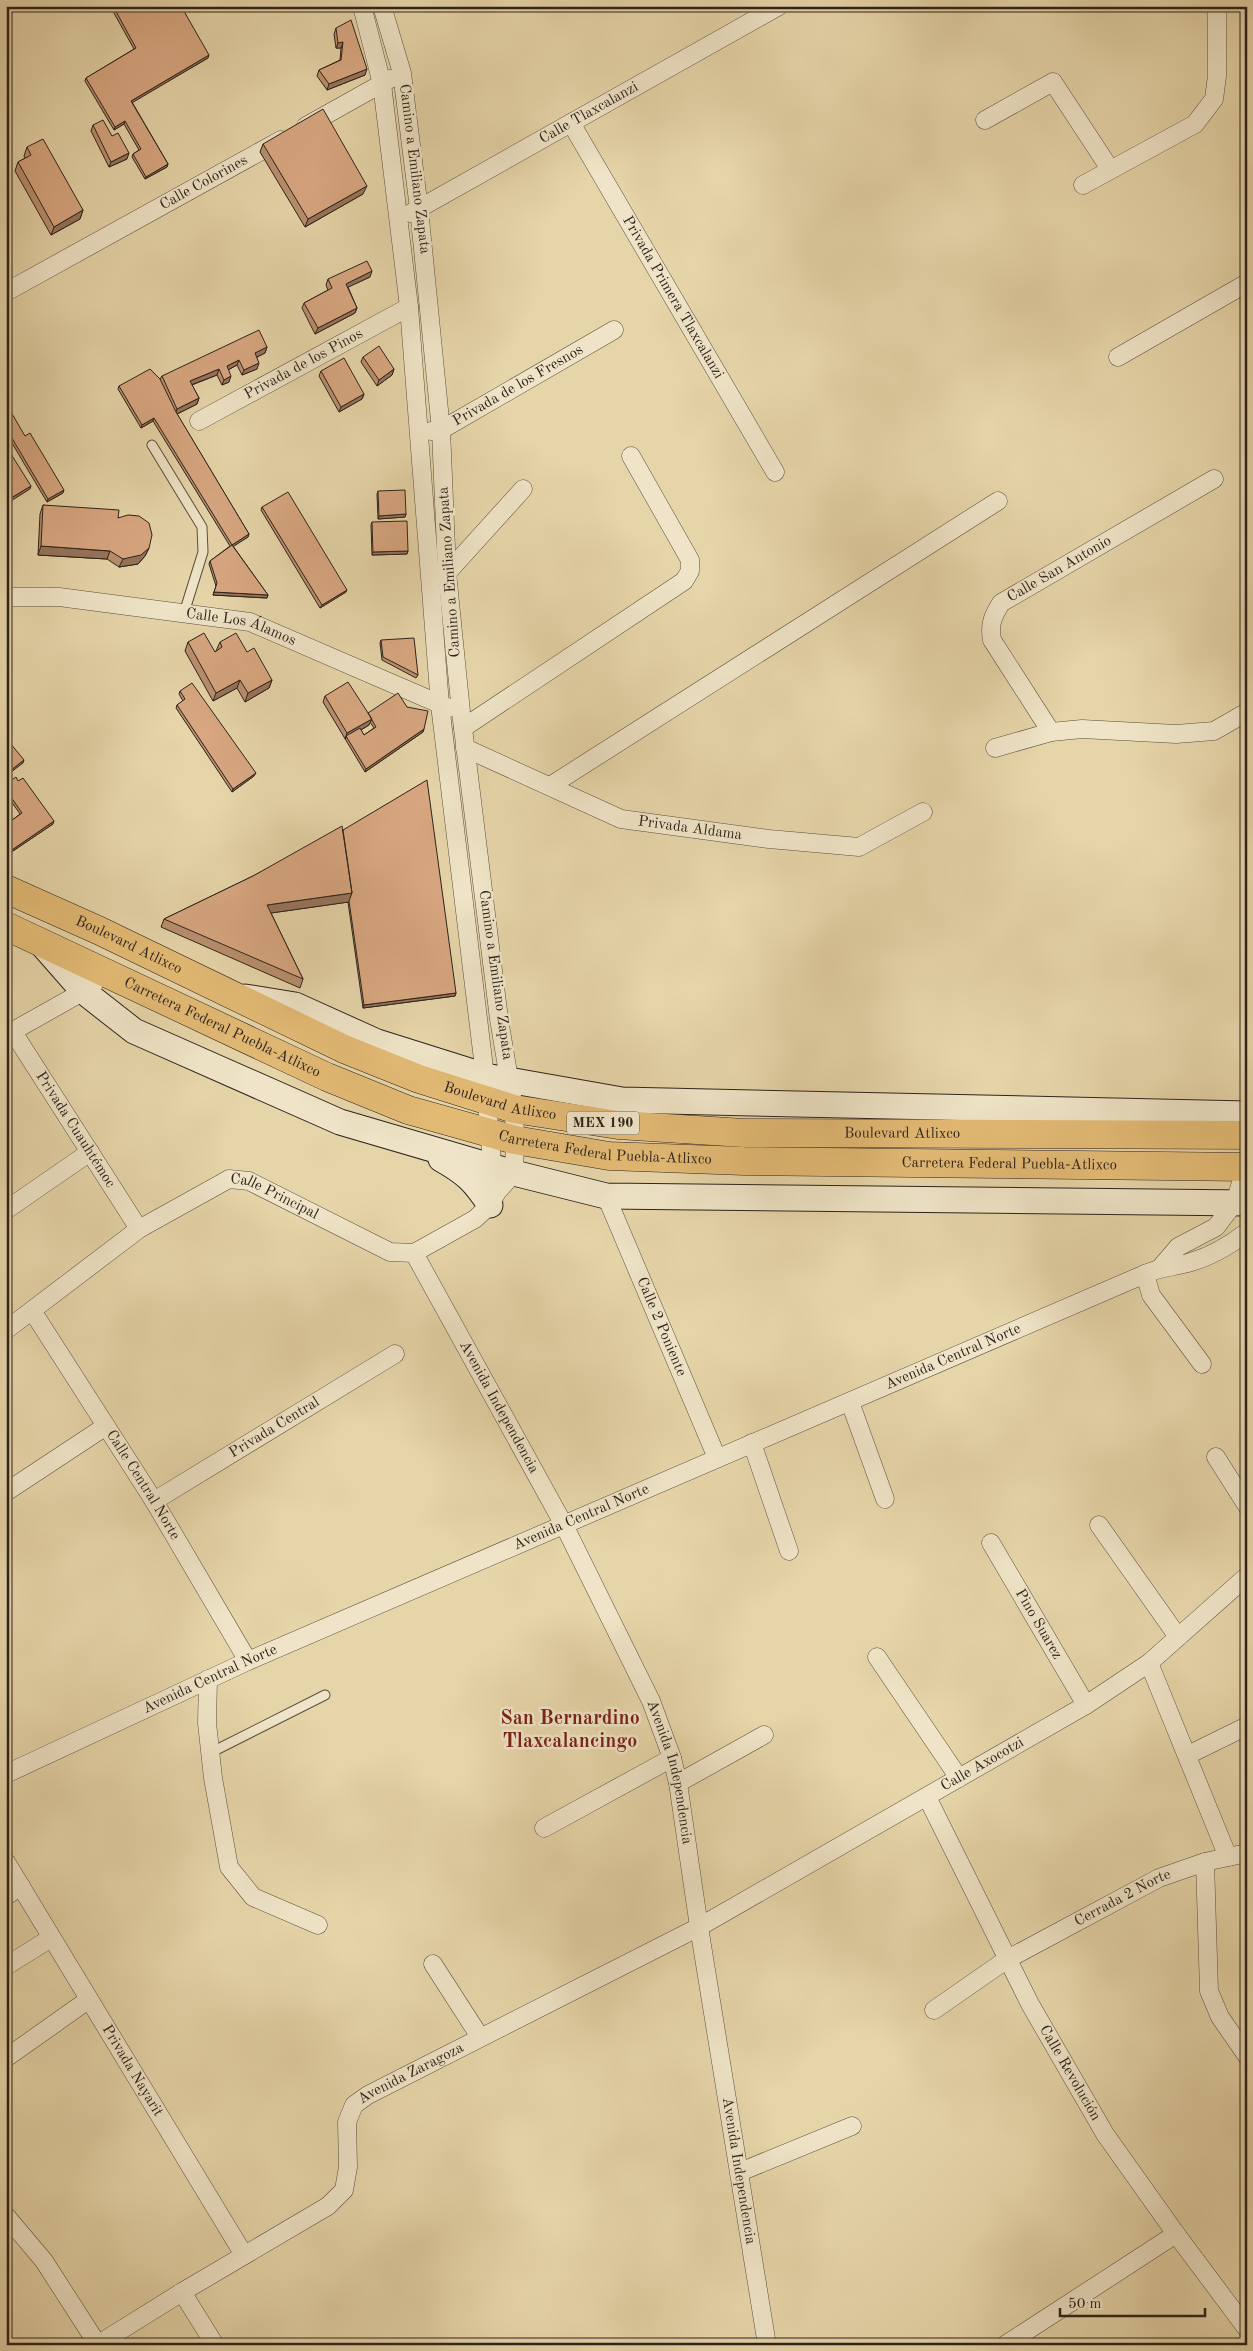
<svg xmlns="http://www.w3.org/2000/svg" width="1253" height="2351" font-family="'Old Standard TT',serif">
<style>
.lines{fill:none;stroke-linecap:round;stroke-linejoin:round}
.lane-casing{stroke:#5b4f3f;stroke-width:11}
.street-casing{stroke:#5b4f3f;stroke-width:19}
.secondary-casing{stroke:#2d221c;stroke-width:27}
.primary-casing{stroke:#2d221c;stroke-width:29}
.lane{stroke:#efe4c7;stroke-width:9}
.street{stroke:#efe4c7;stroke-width:18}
.secondary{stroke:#efe4c7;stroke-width:25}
.primary{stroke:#e3ba74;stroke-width:28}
.wall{fill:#ba906f;stroke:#2d221c;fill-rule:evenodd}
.shaded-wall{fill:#97755a;stroke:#2d221c}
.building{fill:#d8a781;stroke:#2d221c}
.labels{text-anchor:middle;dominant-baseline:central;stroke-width:5;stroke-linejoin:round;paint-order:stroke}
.shield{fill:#efe4c7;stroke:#675c4f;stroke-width:1}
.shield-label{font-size:14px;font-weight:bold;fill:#2d221c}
.street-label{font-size:15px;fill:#2d221c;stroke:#efe4c7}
.district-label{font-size:20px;font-weight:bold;fill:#7a1f14;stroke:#efe4c7}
</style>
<rect width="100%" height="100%" fill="#e6d5a9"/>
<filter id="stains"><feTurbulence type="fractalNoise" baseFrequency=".004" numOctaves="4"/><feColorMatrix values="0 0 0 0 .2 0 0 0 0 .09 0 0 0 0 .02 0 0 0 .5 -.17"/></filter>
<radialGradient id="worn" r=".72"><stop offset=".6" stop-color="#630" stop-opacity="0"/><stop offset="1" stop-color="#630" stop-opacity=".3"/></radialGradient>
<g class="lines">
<g class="lane-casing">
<path id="lane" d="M152,445L202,527L203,552L184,613
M210,1753L325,1695"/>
</g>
<g class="street-casing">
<g id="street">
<path d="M362,6L382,84L409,307L440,705L485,1076L493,1177"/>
<path d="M985,120L1053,82L1110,169"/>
<path id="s1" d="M571,123L775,472"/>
<path d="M306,126L390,79"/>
<path d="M1083,185L1195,124L1214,99L1217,76V6"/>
<path id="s2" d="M411,213L779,6"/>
<path id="s3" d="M6,292L281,140"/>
<path d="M1118,357L1247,283"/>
<path id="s4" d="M199,421L409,307"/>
<path id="s5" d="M431,431L441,430L614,330"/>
<path d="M447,573L523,489"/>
<path id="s6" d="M6,597H59L250,622L449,708"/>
<path d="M463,728L684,581L690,571V560L631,456"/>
<path id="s7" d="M1051,732L992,640C989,624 993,616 1001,603L1214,479"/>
<path id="s8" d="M465,748L621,819L769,839L859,847L923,812"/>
<path d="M995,748L1051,732L1082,729L1176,734L1214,731L1247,712"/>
<path d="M550,786L998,501"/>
<path id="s9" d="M13,1032L139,1229"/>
<path d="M6,1035L93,986"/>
<path id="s10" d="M606,1196L717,1458"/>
<path d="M6,1210L90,1152"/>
<path id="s11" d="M414,1253L564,1525L651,1701L672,1758L678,1783L699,1927L767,2345"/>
<path d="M1160,1268L1178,1247L1216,1227L1235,1202L1247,1164"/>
<path d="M1145,1274L1151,1295L1202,1364"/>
<path id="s12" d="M33,1312L154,1501L248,1661"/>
<path id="s13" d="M6,1330L139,1229L229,1179L249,1181L390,1252L414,1253L475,1219L490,1205L497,1192L514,1173L515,1140L514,1109L499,1019L461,712L447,573L441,430L419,209L402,73L382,6"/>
<path d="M850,1402L885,1499"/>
<path d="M752,1443L789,1551"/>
<path d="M1216,1457L1247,1506"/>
<path d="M6,1492L106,1426"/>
<path id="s14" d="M154,1501L395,1354"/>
<path d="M1099,1525L1178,1637"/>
<path id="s15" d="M991,1543L1086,1705"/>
<path d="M877,1657L959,1778"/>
<path d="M1149,1663L1228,1857"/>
<path d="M208,1679L207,1723L213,1778L229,1867L253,1897L318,1925"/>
<path d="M1188,1755L1247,1726"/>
<path id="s16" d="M6,1774L248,1661L1145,1274C1160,1267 1176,1267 1191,1262C1212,1256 1230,1245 1247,1232"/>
<path d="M678,1783L764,1735"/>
<path id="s17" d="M927,1797L1030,2004L1105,2134L1176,2234L1247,2329"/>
<path d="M544,1828L672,1758"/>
<path id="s18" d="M6,1862L244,2255"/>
<path d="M1205,1862L1209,1991L1220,2017L1247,2056"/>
<path d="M6,1896L21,1886"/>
<path d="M433,1964L480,2037"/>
<path d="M6,1966L51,1938"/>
<path id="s19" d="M934,2010L1006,1960L1159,1878L1205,1862L1247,1853"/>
<path d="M6,2058L88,2000"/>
<path d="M740,2172L852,2126"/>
<path d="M6,2216L44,2261L98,2345"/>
<path d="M182,2292L215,2345"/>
<path id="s20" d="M97,2345L182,2292L328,2206L344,2190L348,2167L347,2122L354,2105L368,2095L699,1927L1086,1705L1149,1663L1247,1576"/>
<path d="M1005,2345L1176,2234"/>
</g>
</g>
<g class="secondary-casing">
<path id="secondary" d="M40,942L83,991L134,1031L340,1122L514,1173L606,1196L1247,1203
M245,997L295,1005L377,1042L485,1076L622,1100L1247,1114
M441,1159C466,1173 474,1181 490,1205"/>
</g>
<g class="primary-casing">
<g id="primary">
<path id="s21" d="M6,889L100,931L344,1049L419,1079L514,1109L618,1125L744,1133L1247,1135"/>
<path id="s22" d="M6,926L327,1077L408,1110L515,1140L609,1156L744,1161L1247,1167"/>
</g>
</g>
<use href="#lane" class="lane"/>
<use href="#street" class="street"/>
<use href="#secondary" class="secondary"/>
<use href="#primary" class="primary"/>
</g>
<path class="wall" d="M110,6H181L208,58L132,102L168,164L167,167L145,179L132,157L133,154L139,150L124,124L114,130L85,81L86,78L134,49Z
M336,28L365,75L327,90L317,76L319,70L340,60L341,48H336L334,34Z
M93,125L112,136L127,159L109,167L91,131Z
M263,144L363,194L305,227L260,152Z
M27,147L83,210L80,219L51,235L15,171L18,162L25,158L24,156Z
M370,277L348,287L357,308L355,313L315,334L302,308L304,303L328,290L326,285L328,279Z
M267,347L265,353L257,357V369L242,375L237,365L228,370L229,382L222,385L217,375L192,385L199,398L197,404L177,414L249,534L248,537L233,546L268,595L267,598L213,595L216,586L209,564L210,561L230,546L153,421L141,428L118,389L119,386L160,379L162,376Z
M363,357L394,369L392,375L377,386L361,362Z
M321,371L364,394L362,399L339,412L319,376Z
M6,415L25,436L63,493L47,502L6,433Z
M378,491L406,514L405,517L378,519L377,494Z
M43,505L118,518L149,548L145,556L138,564L119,567L107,559L38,555L40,514Z
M262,507L346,592L320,608L261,510Z
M372,522L408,551L407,554L372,555L371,525Z
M381,640L418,675L416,678L382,660L380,643Z
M188,642L215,652L216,651L220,642L272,680L269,688L245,702L237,688L213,701L185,651Z
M180,691L254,776L232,792L176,708L177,705L183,701L179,694Z
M325,696L368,713L407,707L424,729L423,732L365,772L323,702ZM370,722L374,728L364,735L361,730L369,725Z
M6,784L53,824L7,855L6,853V813L11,821L20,814L6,794Z
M343,830L456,993L455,996L363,1008L348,902L271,913L303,979L300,988L161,927L164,919L253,876Z"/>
<path class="shaded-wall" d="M343,42L341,48H336L338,43Z
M209,55L208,58L130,104L131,101Z
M367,69L365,75L327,90L329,84Z
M125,121L124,124L114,130L115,127Z
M129,153L127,159L109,167L111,162Z
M168,164L167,167L145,179L146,177Z
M367,186L363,194L305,227L308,219Z
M83,210L80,219L51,235L54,227Z
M372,271L370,277L344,289L346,284Z
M357,308L355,313L315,334L318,328Z
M267,347L265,353L253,359L255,353Z
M239,360L237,365L224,372L227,366Z
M259,363L257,369L242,375L244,370Z
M219,369L217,375L188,386L190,381Z
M394,369L392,375L377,386L379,380Z
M231,376L229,382L222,385L224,380Z
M364,394L362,399L339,412L341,407Z
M199,398L197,404L175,415L177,409Z
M154,418L153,421L141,428L142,425Z
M31,486L30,489L6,504V501Z
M64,490L63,493L47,502L48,499Z
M406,514L405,517L378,519L379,516Z
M249,534L248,537L231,548L232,545Z
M41,546L110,551L107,559L38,555Z
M149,548L145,556L138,564L119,567L123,559Z
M408,551L407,554L372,555L373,552Z
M347,590L346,592L320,608L322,605Z
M214,592L268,595L267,598L213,595Z
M240,680L237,688L213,701L216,693Z
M272,680L269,688L245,702L248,693Z
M372,719L369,725L347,738L346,736L345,739L347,733Z
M424,729L423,732L365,772L366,769Z
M24,760L23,763L6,776V774Z
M256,773L254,776L232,792L233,789Z
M54,821L53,824L7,855L9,852Z
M352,893L349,902L264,914L267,905Z
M456,993L455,996L363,1008L364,1005Z"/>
<path class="building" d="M113,6H181L209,55L131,101L168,164L146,177L133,154L141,149L125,121L115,127L86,78L136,48Z
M351,20L367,69L329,84L319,70L341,60L343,42L338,43L336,28Z
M323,109L367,186L308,219L263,144Z
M103,120L112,136L118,133L129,153L111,162L93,125Z
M43,139L83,210L54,227L18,162L31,155L27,147Z
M367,261L372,271L346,284L357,308L318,328L304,303L332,288L328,279Z
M259,330L267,347L255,353L259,363L244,370L239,360L227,366L231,376L224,380L219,369L190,381L199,398L177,409L162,376Z
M379,346L394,369L379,380L363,357Z
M344,358L364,394L341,407L321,371Z
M150,369L160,379L176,412L249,534L232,545L154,418L142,425L119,386Z
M11,412L25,436L30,433L64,490L48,499L6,428V415Z
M6,446L31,486L6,501Z
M405,490L406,514L379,516L378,491Z
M288,492L347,590L322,605L262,507Z
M43,505L119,510L118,518L128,515L139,516L149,523L152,535L149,548L141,555L123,559L110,551L41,546Z
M407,521L408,551L373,552L372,522Z
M232,545L268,595L214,592L217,583L210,561Z
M204,633L215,652L222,647L220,642L236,633L247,652L254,648L272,680L248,693L240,680L216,693L188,642Z
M414,638L418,675L383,657L381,640Z
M348,682L372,719L347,733L325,696Z
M192,683L256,773L233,789L177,705L185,699L180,691Z
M398,693L407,707L428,711L424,729L366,769L346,736L360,728L364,735L376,727L368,713Z
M6,738L24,760L6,774Z
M16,777L18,781L23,778L54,821L9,852L6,849V813L11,821L22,813L6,790V784Z
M427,780L456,993L364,1005L349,901L352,893L343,830Z
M342,826L352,893L267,905L303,979L164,919L253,876Z"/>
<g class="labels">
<rect class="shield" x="567" y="1111.5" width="72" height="23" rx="4"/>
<g class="shield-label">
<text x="603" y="1123">MEX 190</text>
</g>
<g class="street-label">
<text stroke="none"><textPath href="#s2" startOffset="204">Calle Tlaxcalanzi</textPath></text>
<text transform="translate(414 169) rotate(83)">Camino a Emiliano Zapata</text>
<text stroke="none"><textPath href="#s3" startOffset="226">Calle Colorines</textPath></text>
<text stroke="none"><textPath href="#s1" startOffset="202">Privada Primera Tlaxcalanzi</textPath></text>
<text stroke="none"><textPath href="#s4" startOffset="119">Privada de los Pinos</textPath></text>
<text stroke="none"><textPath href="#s5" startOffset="99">Privada de los Fresnos</textPath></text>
<text stroke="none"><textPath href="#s7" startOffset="216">Calle San Antonio</textPath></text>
<text transform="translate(450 572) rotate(-94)">Camino a Emiliano Zapata</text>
<text stroke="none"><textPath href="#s6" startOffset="238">Calle Los Álamos</textPath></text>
<text stroke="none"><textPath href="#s8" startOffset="241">Privada Aldama</textPath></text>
<text stroke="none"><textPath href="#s21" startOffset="135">Boulevard Atlixco</textPath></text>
<text transform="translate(495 975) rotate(82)">Camino a Emiliano Zapata</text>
<text stroke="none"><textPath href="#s22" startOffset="239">Carretera Federal Puebla-Atlixco</textPath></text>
<text stroke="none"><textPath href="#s21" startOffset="539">Boulevard Atlixco</textPath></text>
<text stroke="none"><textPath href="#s9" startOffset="116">Privada Cuauhtémoc</textPath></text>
<text stroke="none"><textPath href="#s21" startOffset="944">Boulevard Atlixco</textPath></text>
<text stroke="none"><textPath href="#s22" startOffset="644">Carretera Federal Puebla-Atlixco</textPath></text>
<text stroke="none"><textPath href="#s22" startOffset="1049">Carretera Federal Puebla-Atlixco</textPath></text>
<text stroke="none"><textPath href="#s13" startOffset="319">Calle Principal</textPath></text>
<text stroke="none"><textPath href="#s10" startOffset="142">Calle 2 Poniente</textPath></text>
<text stroke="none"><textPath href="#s16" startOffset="1035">Avenida Central Norte</textPath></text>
<text stroke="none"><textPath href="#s11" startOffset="176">Avenida Independencia</textPath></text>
<text stroke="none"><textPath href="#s14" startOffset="141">Privada Central</textPath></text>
<text stroke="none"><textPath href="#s12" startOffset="205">Calle Central Norte</textPath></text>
<text stroke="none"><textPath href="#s16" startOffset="630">Avenida Central Norte</textPath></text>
<text stroke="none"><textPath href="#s15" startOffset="94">Pino Suarez</textPath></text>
<text stroke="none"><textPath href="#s16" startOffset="225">Avenida Central Norte</textPath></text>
<text stroke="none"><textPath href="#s20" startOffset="1094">Calle Axocotzi</textPath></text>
<text stroke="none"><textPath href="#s11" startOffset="581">Avenida Independencia</textPath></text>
<text stroke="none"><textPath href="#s19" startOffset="220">Cerrada 2 Norte</textPath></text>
<text stroke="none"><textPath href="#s18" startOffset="244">Privada Nayarit</textPath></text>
<text stroke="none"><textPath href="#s17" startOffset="311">Calle Revolución</textPath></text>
<text stroke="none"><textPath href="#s20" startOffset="444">Avenida Zaragoza</textPath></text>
<text stroke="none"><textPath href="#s11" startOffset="986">Avenida Independencia</textPath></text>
</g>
<g class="district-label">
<text x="570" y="1719">San Bernardino<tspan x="570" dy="23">Tlaxcalancingo</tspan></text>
</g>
</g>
<rect width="1253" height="2351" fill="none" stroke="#e6d5a9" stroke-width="25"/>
<rect x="8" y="8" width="1238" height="2336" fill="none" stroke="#2d221c" stroke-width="2.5"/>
<rect x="12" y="12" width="1228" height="2326" fill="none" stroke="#2d221c"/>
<path d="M1060 2308v8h145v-8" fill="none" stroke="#2d221c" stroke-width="2.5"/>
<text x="1068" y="2308" font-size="15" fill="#2d221c" stroke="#efe4c7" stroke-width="4" paint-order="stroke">50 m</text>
<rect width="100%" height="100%" filter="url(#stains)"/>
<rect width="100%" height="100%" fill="url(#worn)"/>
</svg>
